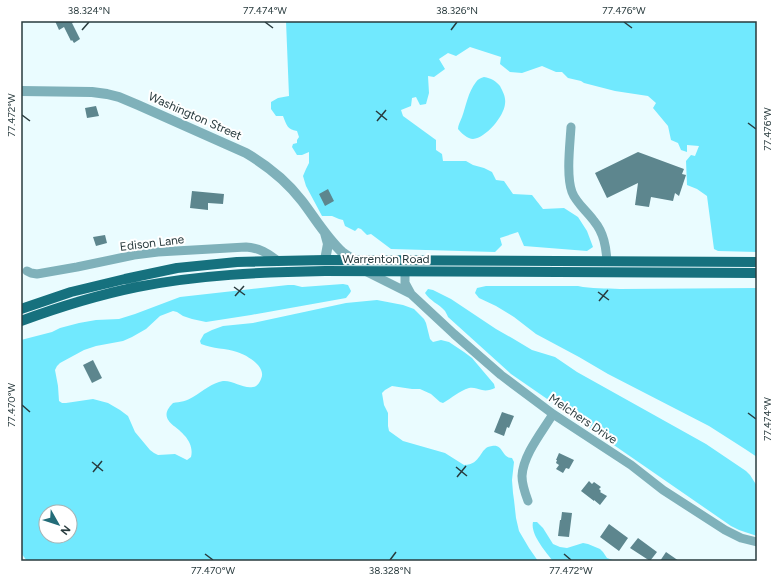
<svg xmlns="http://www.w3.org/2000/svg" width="778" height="582" font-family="Figtree,sans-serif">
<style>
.green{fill:#71e9fe;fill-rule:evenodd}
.building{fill:#5d868e}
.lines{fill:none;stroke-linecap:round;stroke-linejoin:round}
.minor{stroke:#7fb1ba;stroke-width:9}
.tertiary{stroke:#7fb1ba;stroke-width:10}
.primary{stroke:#16717e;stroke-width:10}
.ticks{fill:none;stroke:#293b3e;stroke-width:1.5}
.labels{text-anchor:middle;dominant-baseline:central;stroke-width:4;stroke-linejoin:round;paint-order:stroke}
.street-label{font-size:12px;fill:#293b3e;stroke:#fff}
.neatline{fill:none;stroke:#293b3e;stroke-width:1.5}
.ticks-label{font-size:10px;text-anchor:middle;fill:#293b3e}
</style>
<rect width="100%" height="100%" fill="#eafcff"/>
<path class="green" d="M286,21H757V252L718,251L714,249L707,196L697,189L687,185L686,161L691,155L695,156L699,146L687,145V152L681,150L678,143L671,140L668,126L653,108L656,103L648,96L615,91L584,83L581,81L568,78L562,72H556L542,66L522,73L510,72L500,64L501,57L470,47L456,56L448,53L439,59L445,69L434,77L428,76L429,93L426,104L420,105L416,97L412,98L411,106L401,110L403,116L436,140V150L442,154L443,161H466L473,165L484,168L492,172L496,180L504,181L513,194L532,195L543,209L564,208L578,217L587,231L593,247L587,251L524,246L518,232L500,238L502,245L495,252L391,249L371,234L367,235L361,229L358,228L355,231L345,226L343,220L339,219L332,216H322L306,186L303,176L306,169L309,163V152L302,155H297L292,147L293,144L297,143V140L299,137L297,131C287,129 287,126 283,116H276L271,109V102L278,98L289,96Z
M484,77C491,78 496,81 500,86C503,92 506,97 505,104C504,116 486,138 473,139C468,139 461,133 458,129C458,125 460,122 462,117C466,106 468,92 476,82C478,79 481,78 484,77Z
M343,284L348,285L351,291L350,293L346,298L251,315L206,322L192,319L183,316L177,312L173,311L160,316L146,329L132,337L123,341L96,346L84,350L60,363L57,366L55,370L58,386L59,401L62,403H66L93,399L108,403L120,410L128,416L135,432L150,450L154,453L158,455L175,454L187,460L191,457C193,449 190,442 185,436C177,425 156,420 173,403C180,402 187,401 193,397C203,391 212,383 223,381C233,380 243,389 253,387C257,387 260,382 261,379C267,367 247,355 237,352C226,348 213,349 201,344L200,341L204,334L212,330L223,326L253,323L346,303L377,300L403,305L414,309L424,319L426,323L430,339L433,342L441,340L449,342L464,352L472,358L494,384L495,388C491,390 486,391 482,390C477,389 474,387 469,388C459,391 452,398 443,403L440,402L431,394L420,389H412L392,386L385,390L382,393L384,405L388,413V426L389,431L403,441L445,453L464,465C482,465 479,447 492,446C504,444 501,458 512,458L514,462L512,480L513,493L514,500L516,518L519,531L529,548L538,561H27L21,553V340L52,332L60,328L79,323L96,320L119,319L135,314L180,297L288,285H294L302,287ZM46,512H70V536H46Z
M486,286H578C591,289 606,288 620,289L757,288V457L745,449L709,426L608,374L579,357L536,334L514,317L496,306L479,298L475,293L477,288Z
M428,289L433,290L451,299L496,329L512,338L532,350L555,357L577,372L706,444L746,471L750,475L757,486V536L739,530L731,526L511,374L448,317C448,316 445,311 445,311C439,304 430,301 425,293Z
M533,522H537L543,528L553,544L560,547L567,548L583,543L588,544L600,549L603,552L607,558L616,561H553C546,552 530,534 533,522Z"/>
<path class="building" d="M55,21H76L72,23L80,39L74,43L72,40L71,41L64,27L59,30Z
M96,106L99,116L87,118L85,108Z
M638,152L684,169L682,174L686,175L679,196L675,193L673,201L651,197L649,207L635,205L638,183L607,198L595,173Z
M328,189L334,201L325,206L319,194Z
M192,191L224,194L223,204L208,203V210L190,208Z
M105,235L107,243L96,246L93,237Z
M93,360L102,378L92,383L83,365Z
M502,412L514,416L509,428L507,427L504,436L494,432Z
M559,453L574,460L569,469L566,468L563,473L556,469L559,465L556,463L557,460H556Z
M589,481L592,484L594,482L601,487L599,489L601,491L600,492L607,496L600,505L594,500V501L581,491Z
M562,512L572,513L569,537L558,536L560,520H561Z
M609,524L628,538L619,551L600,537Z
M638,538L657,552L650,561L630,548Z
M666,552L679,561H660Z"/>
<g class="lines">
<path class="minor" d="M571,127C570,144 566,176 572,192C576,203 587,211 594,221C604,233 606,247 607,261
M27,271L31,273L37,274L77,267L134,255L158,252L246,247C260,248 267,253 278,261
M367,272L411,294L454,334L501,375L553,414L631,465L663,490L725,530L741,538L757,542
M405,272V283L411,294
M528,501C525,493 522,485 522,476C523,455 542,432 553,414"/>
<path class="tertiary" d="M21,91L92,92L107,94L119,97L138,105L246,153C268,166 286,180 302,201C315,218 326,237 342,252C346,255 350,258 355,260
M325,233L328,244L325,260"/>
<path class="primary" d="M21,309L71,292L125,279L177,268L237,262L325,260L757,262
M21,321C59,307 98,295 137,287C199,275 262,272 325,271L757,273"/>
</g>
<path class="ticks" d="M265,22L273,28M624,22L632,28M82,30L89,22M451,30L457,22M376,111L387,120M22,115L30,121M377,121L386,110M748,123L756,129M234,287L245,295M598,292L609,300M235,296L244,286M599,301L608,290M22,405L30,412M748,413L756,419M92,462L103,471M456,467L467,476M93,472L102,461M457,477L466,466M205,554L213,560M564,554L571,560M390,560L396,552"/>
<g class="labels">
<g class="street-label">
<text transform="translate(195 116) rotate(24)">Washington Street</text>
<text transform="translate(152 243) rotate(-7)">Edison Lane</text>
<text x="386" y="259">Warrenton Road</text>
<text transform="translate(583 419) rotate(34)">Melchers Drive</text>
</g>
</g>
<rect width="778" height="582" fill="none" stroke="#ffffff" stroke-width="44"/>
<g transform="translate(58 524) rotate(129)"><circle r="19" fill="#ffffff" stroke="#a9b1b2"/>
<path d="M0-3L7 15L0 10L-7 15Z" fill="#236c78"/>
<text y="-6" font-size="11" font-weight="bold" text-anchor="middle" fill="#293b3e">N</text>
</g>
<rect x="22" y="22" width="734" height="538" class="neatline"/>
<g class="ticks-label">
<text x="89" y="14">38.324°N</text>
<text x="265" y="14">77.474°W</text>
<text x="457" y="14">38.326°N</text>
<text x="624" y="14">77.476°W</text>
<text transform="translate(11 115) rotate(-90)" y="4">77.472°W</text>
<text transform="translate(767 129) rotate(-90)" y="4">77.476°W</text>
<text transform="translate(11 405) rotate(-90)" y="4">77.470°W</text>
<text transform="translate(767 419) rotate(-90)" y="4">77.474°W</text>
<text x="213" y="574">77.470°W</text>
<text x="390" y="574">38.328°N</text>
<text x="571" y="574">77.472°W</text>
</g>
</svg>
